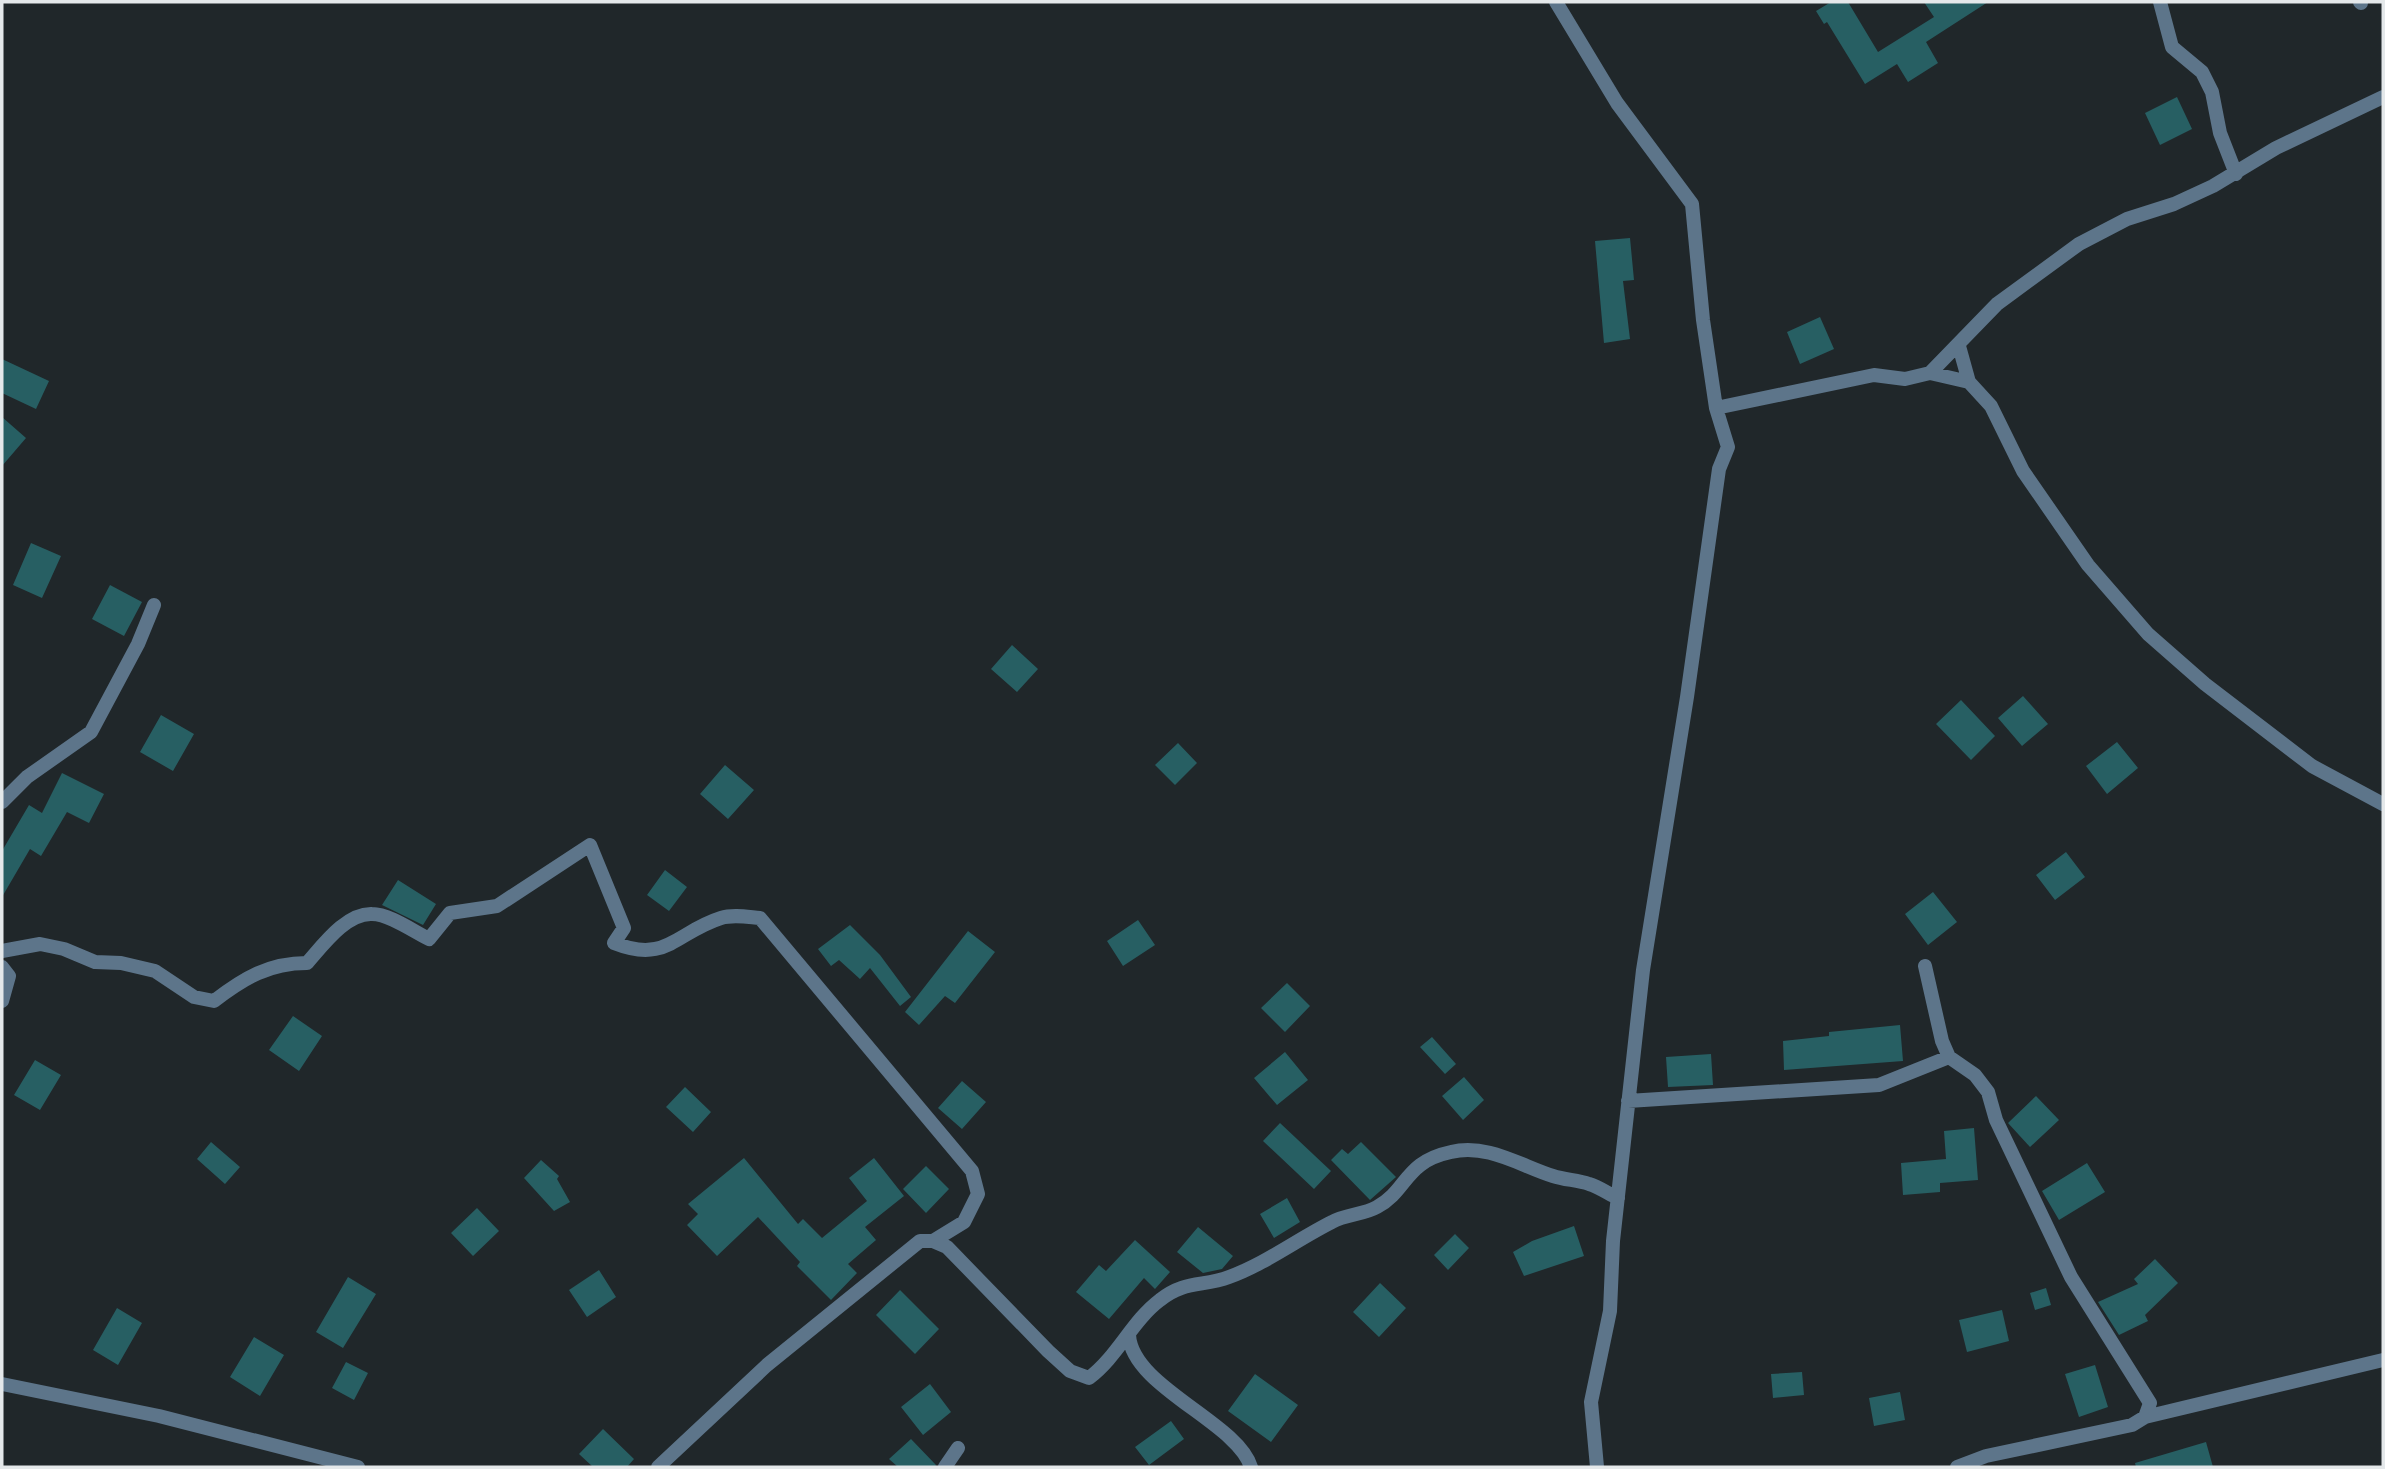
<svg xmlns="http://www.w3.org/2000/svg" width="2385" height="1469" font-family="Cabin,sans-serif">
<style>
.building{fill:#275f63}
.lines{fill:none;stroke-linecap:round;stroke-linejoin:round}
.street{stroke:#5d758a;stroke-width:14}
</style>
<rect width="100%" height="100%" fill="#20272a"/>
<path class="building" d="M1831,2H1848L1878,52L1934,17L1924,2H1988L1926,42L1938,63L1908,82L1897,64L1865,84L1827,22L1824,24L1816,11Z
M2177,97L2192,129L2160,145L2145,113Z
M1630,238L1634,280L1623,281L1630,339L1604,343L1595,241Z
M1820,317L1834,349L1800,364L1787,332Z
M2,359L49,381L36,409L2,393Z
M2,417L26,438L2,466Z
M31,543L61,556L42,598L13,585Z
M110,585L142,602L124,636L92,619Z
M1012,645L1038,669L1017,692L991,669Z
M2023,696L2048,724L2022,746L1998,718Z
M1961,700L1995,736L1971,760L1936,724Z
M161,715L194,734L173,771L140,752Z
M2117,742L2138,768L2107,794L2086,766Z
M1178,743L1197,763L1175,785L1155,765Z
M725,765L754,790L728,819L700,794Z
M62,773L104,794L89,823L67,812L41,856L30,849L2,897V851L29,805L42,813Z
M2066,852L2085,877L2055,900L2036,875Z
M665,870L687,887L669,911L647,895Z
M398,880L436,904L423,925L382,905Z
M1933,892L1957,922L1928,945L1905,914Z
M1138,920L1155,945L1123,966L1107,941Z
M850,925L880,955L911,997L900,1006L870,968L860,979L839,960L831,966L818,949Z
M968,931L995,952L955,1003L945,996L919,1025L905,1012Z
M1287,983L1310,1006L1285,1032L1261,1008Z
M293,1016L322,1036L299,1071L269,1050Z
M1900,1025L1903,1061L1784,1070L1783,1041L1829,1036V1032Z
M1432,1037L1456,1064L1445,1074L1420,1047Z
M1285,1052L1308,1080L1277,1105L1254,1078Z
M1711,1054L1713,1085L1668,1087L1666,1057Z
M35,1060L61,1075L40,1110L14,1095Z
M1464,1077L1484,1100L1463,1120L1442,1096Z
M962,1081L986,1102L962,1129L938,1108Z
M685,1087L711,1112L693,1132L666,1107Z
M2036,1096L2059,1120L2030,1147L2008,1123Z
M1280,1123L1331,1171L1314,1189L1263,1141Z
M1974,1128L1978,1180L1940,1183V1192L1903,1195L1901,1163L1946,1159L1944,1131Z
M211,1142L240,1167L225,1184L197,1159Z
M1361,1142L1396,1177L1370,1200L1331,1160L1342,1149L1348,1154Z
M744,1158L798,1224L803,1219L822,1238L867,1201L849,1178L874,1158L904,1196L865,1227L876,1240L848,1264L857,1273L831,1300L797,1266L800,1262L758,1217L717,1256L687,1225L698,1214L688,1204Z
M541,1160L559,1176L557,1179L570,1202L554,1211L524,1178Z
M2087,1163L2105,1192L2059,1220L2042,1191Z
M926,1166L949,1189L926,1213L903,1189Z
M1287,1198L1300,1222L1274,1238L1260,1214Z
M477,1208L499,1231L473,1256L451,1233Z
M1574,1226L1584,1256L1524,1276L1513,1252L1532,1241Z
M1198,1227L1233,1256L1222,1269L1203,1273L1177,1252Z
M1455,1234L1469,1248L1448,1270L1434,1255Z
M1135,1240L1170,1272L1155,1289L1144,1278L1109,1319L1076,1292L1099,1265L1106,1271Z
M2155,1259L2178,1283L2145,1315L2148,1321L2119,1335L2098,1302L2138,1284L2134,1279Z
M599,1270L616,1297L587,1317L569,1290Z
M348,1277L376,1294L343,1348L316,1332Z
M1380,1283L1406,1308L1379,1337L1353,1312Z
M2046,1288L2051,1305L2035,1310L2030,1293Z
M900,1290L939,1329L915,1354L876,1315Z
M117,1308L142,1323L118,1365L93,1350Z
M2002,1310L2009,1341L1967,1352L1959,1320Z
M254,1337L284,1355L260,1396L230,1377Z
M346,1362L368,1373L354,1400L332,1388Z
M2095,1365L2108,1407L2079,1417L2065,1374Z
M1802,1372L1804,1395L1773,1398L1771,1374Z
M1255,1374L1298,1405L1271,1442L1228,1411Z
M930,1384L951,1412L923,1435L901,1407Z
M1900,1392L1905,1420L1874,1426L1869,1398Z
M1171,1421L1184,1439L1149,1465L1135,1447Z
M603,1429L634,1459L627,1467H593L579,1454Z
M911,1439L936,1465L935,1467H898L889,1459Z
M2206,1442L2213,1467H2136L2135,1463Z"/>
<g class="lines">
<path class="street" d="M1556,2L1617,103L1692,204L1703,320L1716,408
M2160,2L2172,47L2202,72L2212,92L2220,133L2236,174
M2360,2L2361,3
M1959,346L1969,382L1991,406L2023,471L2088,565L2148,634L2205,684L2312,766L2383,804
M1930,373L1969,382
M2,802L27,777L91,732L138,644L154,605
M2,951L40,944L64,949L95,962L121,963L155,971L194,997L214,1001C244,978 269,963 307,963C323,945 346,913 372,914C389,914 413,931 429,939L450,913L497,906L590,845L624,928L614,943C667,964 676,932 721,918C733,914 748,917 760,918L972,1171L978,1194L964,1222L933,1241
M1925,966L1942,1041L1949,1057L1975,1075L1988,1092L1996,1120L2071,1277L2150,1403L2145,1417
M2,967L9,976L2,1001
M1628,1101L1879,1085L1949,1057
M1129,1335C1132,1387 1237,1422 1251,1467
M2,1384L159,1416L358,1467
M658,1467L767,1365L920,1241H933L947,1247L1048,1351L1070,1371L1089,1378C1118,1356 1132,1321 1160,1300C1185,1280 1203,1287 1229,1277C1265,1264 1298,1239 1332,1222C1346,1214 1363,1215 1377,1207C1408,1190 1404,1162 1451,1152C1487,1143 1521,1166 1553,1176C1565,1180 1578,1180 1589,1184C1599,1187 1609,1194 1618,1198
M945,1467L958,1448
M1597,1467L1591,1402L1610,1311L1613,1241L1643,970L1687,697L1719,469L1728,447L1716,408L1874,375L1905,379L1930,373L1997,304L2079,244L2127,219L2174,204L2213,186L2276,148L2383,97
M1957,1467L1986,1456L2132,1425L2145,1417L2383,1360"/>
</g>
<rect width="2385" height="1469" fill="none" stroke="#e4e8ea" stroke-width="7"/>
</svg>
